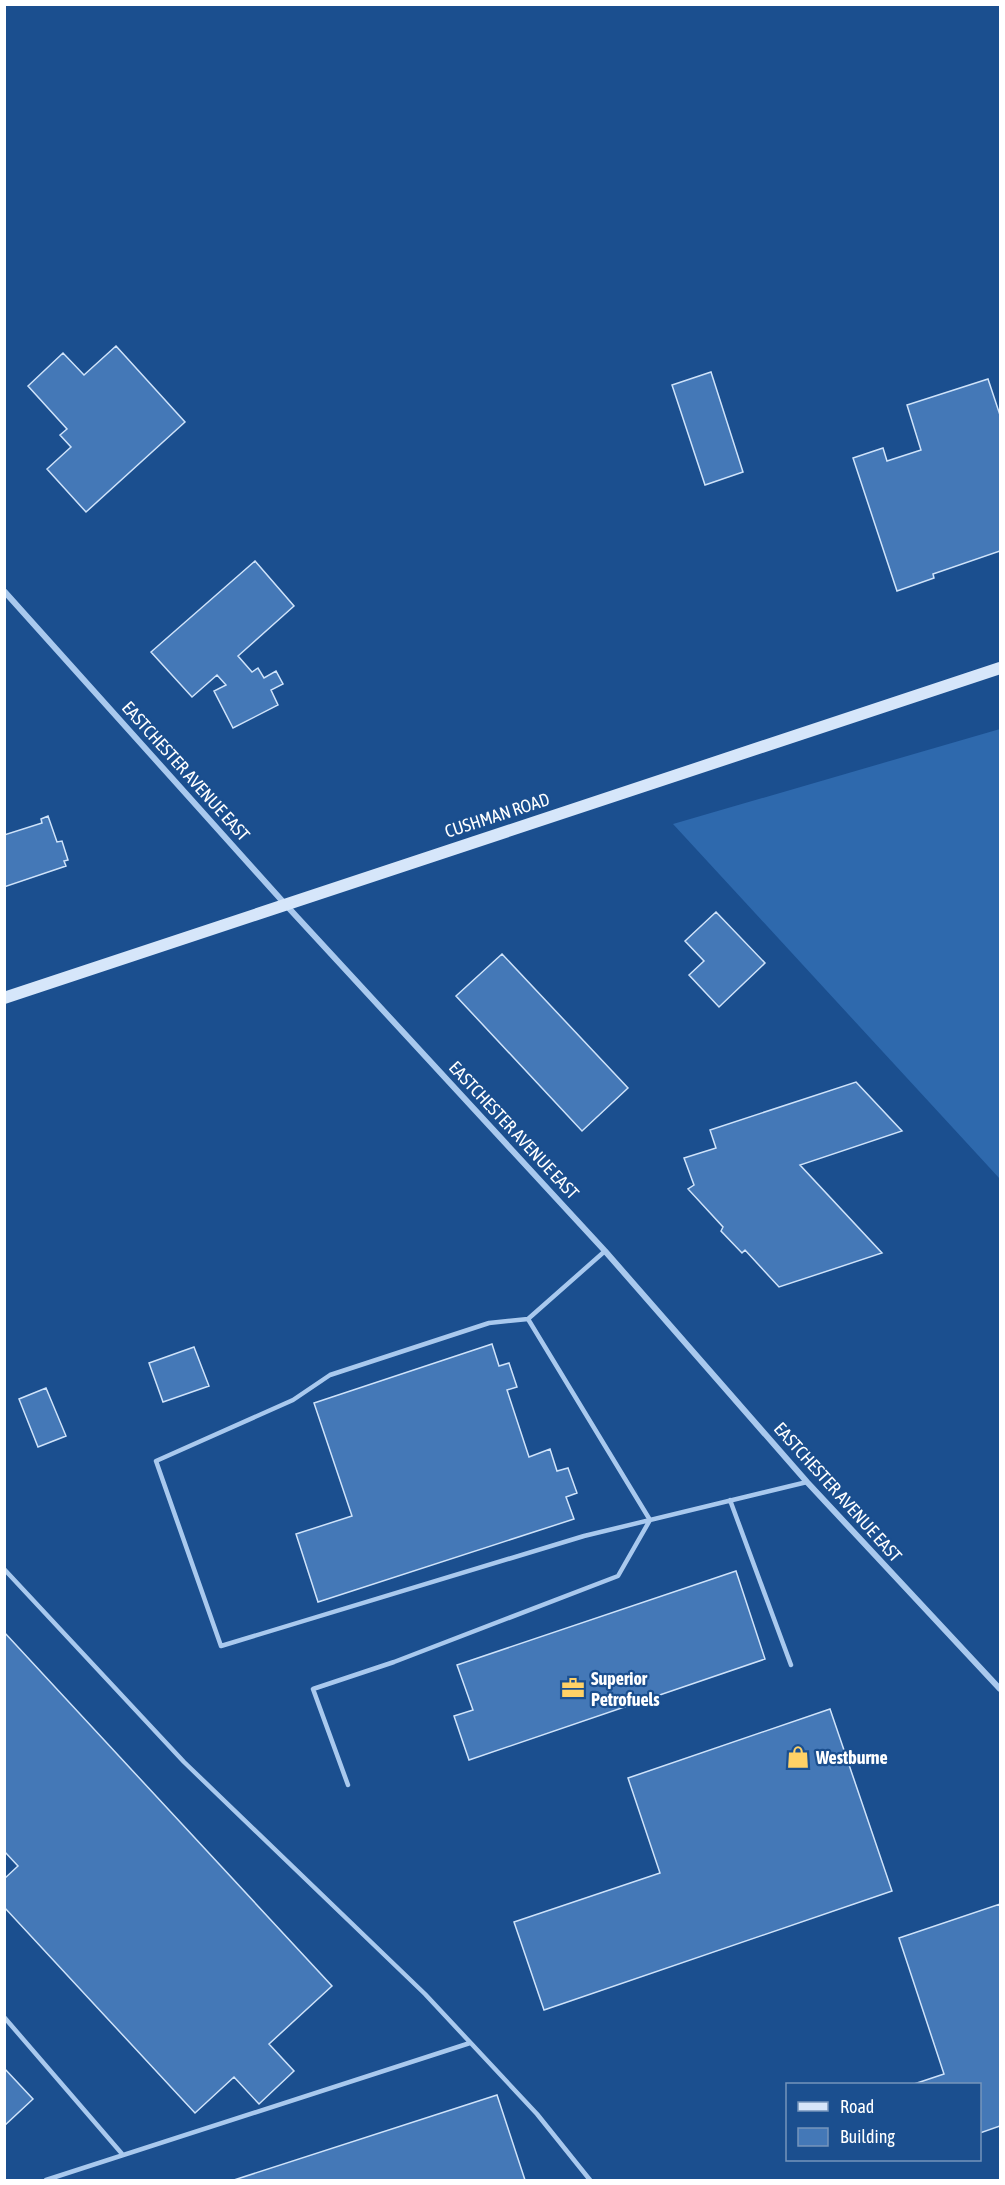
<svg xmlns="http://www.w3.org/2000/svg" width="1005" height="2185" font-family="'Asap Condensed',sans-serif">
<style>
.grass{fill:#2e69ad}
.building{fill:#4478b7;stroke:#cfe3fa;stroke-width:1.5}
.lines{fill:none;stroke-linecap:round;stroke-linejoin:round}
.lane{stroke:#a9c9ee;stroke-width:4.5}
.street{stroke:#a9c9ee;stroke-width:6}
.secondary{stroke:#d6e6fa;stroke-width:12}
.labels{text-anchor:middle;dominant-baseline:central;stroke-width:4.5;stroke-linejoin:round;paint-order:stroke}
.street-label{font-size:18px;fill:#fff;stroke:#1b4f8f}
.poi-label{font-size:18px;font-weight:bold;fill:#fff;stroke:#1b4f8f;text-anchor:start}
</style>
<rect width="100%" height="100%" fill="#1b4f8f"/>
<path class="grass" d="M1000,729V1179L673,824Z"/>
<path class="building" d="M116,346L185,422L86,512L47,469L71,447L60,435L67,429L28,386L63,353L84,375Z
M711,372L743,472L705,485L672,385Z
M988,379L1000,415V551L933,574L934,578L897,591L853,458L883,448L887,461L921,450L907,405Z
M255,561L294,606L238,656L252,672L258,668L264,678L276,671L283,684L271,690L278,705L233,728L214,691L226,685L217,675L192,697L151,652Z
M48,816L57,842L62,841L68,860L64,861L66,866L4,887V835L42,823L41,819Z
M716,912L765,963L719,1007L689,975L704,961L685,941Z
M502,954L628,1088L582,1131L456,996Z
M856,1082L902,1131L800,1165L882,1253L779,1287L745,1250L742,1253L721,1231L723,1227L688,1189L694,1185L684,1158L716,1148L710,1130Z
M492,1344L499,1366L509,1363L517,1387L507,1390L529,1457L550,1449L557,1471L568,1468L577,1493L566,1497L574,1519L318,1602L296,1534L352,1516L314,1403Z
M194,1347L209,1386L163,1402L149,1363Z
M46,1388L66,1436L38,1447L19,1399Z
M736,1571L765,1659L469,1760L454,1716L473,1710L457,1665Z
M4,1632L332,1986L269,2044L294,2071L259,2104L234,2077L195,2113L4,1907V1879L18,1866L4,1851Z
M830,1709L892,1891L544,2010L514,1922L660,1873L628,1778Z
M1000,1904V2126L980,2133V2084H914L944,2074L899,1938Z
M4,2068L33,2099L4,2126Z
M497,2095L525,2180H234Z"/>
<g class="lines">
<path class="lane" d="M605,1251L528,1319L650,1520
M528,1319L489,1323L330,1375L293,1400L156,1461L221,1646L584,1536L807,1482
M730,1500L791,1665
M4,1569L184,1762L425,1994L537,2114L590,2180
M348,1785L313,1689L394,1662L618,1576L650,1520
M4,2017L123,2155
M46,2180L470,2043"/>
<path class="street" d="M4,591L285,904L605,1251L807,1482L1000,1689"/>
<path class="secondary" d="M4,998L1000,668"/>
</g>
<defs>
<g id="office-bare" transform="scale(1.8)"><path d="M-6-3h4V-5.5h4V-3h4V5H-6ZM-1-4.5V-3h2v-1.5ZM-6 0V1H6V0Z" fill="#ffd166" stroke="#1b4f8f" stroke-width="2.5" paint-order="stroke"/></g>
<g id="shop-bare" transform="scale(1.8)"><path d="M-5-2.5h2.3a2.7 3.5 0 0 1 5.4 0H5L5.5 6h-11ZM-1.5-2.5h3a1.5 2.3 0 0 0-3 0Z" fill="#ffd166" stroke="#1b4f8f" stroke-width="2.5" paint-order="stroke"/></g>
</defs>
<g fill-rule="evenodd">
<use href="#office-bare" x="573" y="1688"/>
<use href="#shop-bare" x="798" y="1757"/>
</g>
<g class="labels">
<g class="street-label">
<text transform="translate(186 771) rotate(48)">EASTCHESTER AVENUE EAST</text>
<text transform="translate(497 815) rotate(-18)">CUSHMAN ROAD</text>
<text transform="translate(514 1130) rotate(47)">EASTCHESTER AVENUE EAST</text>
<text transform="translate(838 1492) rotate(48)">EASTCHESTER AVENUE EAST</text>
</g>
<g class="poi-label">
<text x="591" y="1678">Superior<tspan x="591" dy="21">Petrofuels</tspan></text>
<text x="816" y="1757">Westburne</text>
</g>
</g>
<rect width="1005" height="2185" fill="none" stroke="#ffffff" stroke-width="12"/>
<rect x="786" y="2083" width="195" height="78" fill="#1b4f8f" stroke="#7695bc" stroke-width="1.5"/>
<rect x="798" y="2102" width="30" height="9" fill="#d6e6fa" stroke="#7695bc" stroke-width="1.5"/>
<text x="840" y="2113" font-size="18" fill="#ffffff">Road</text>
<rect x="798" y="2128" width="30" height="18" fill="#4478b7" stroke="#7695bc" stroke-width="1.5"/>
<text x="840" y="2143" font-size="18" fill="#ffffff">Building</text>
</svg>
